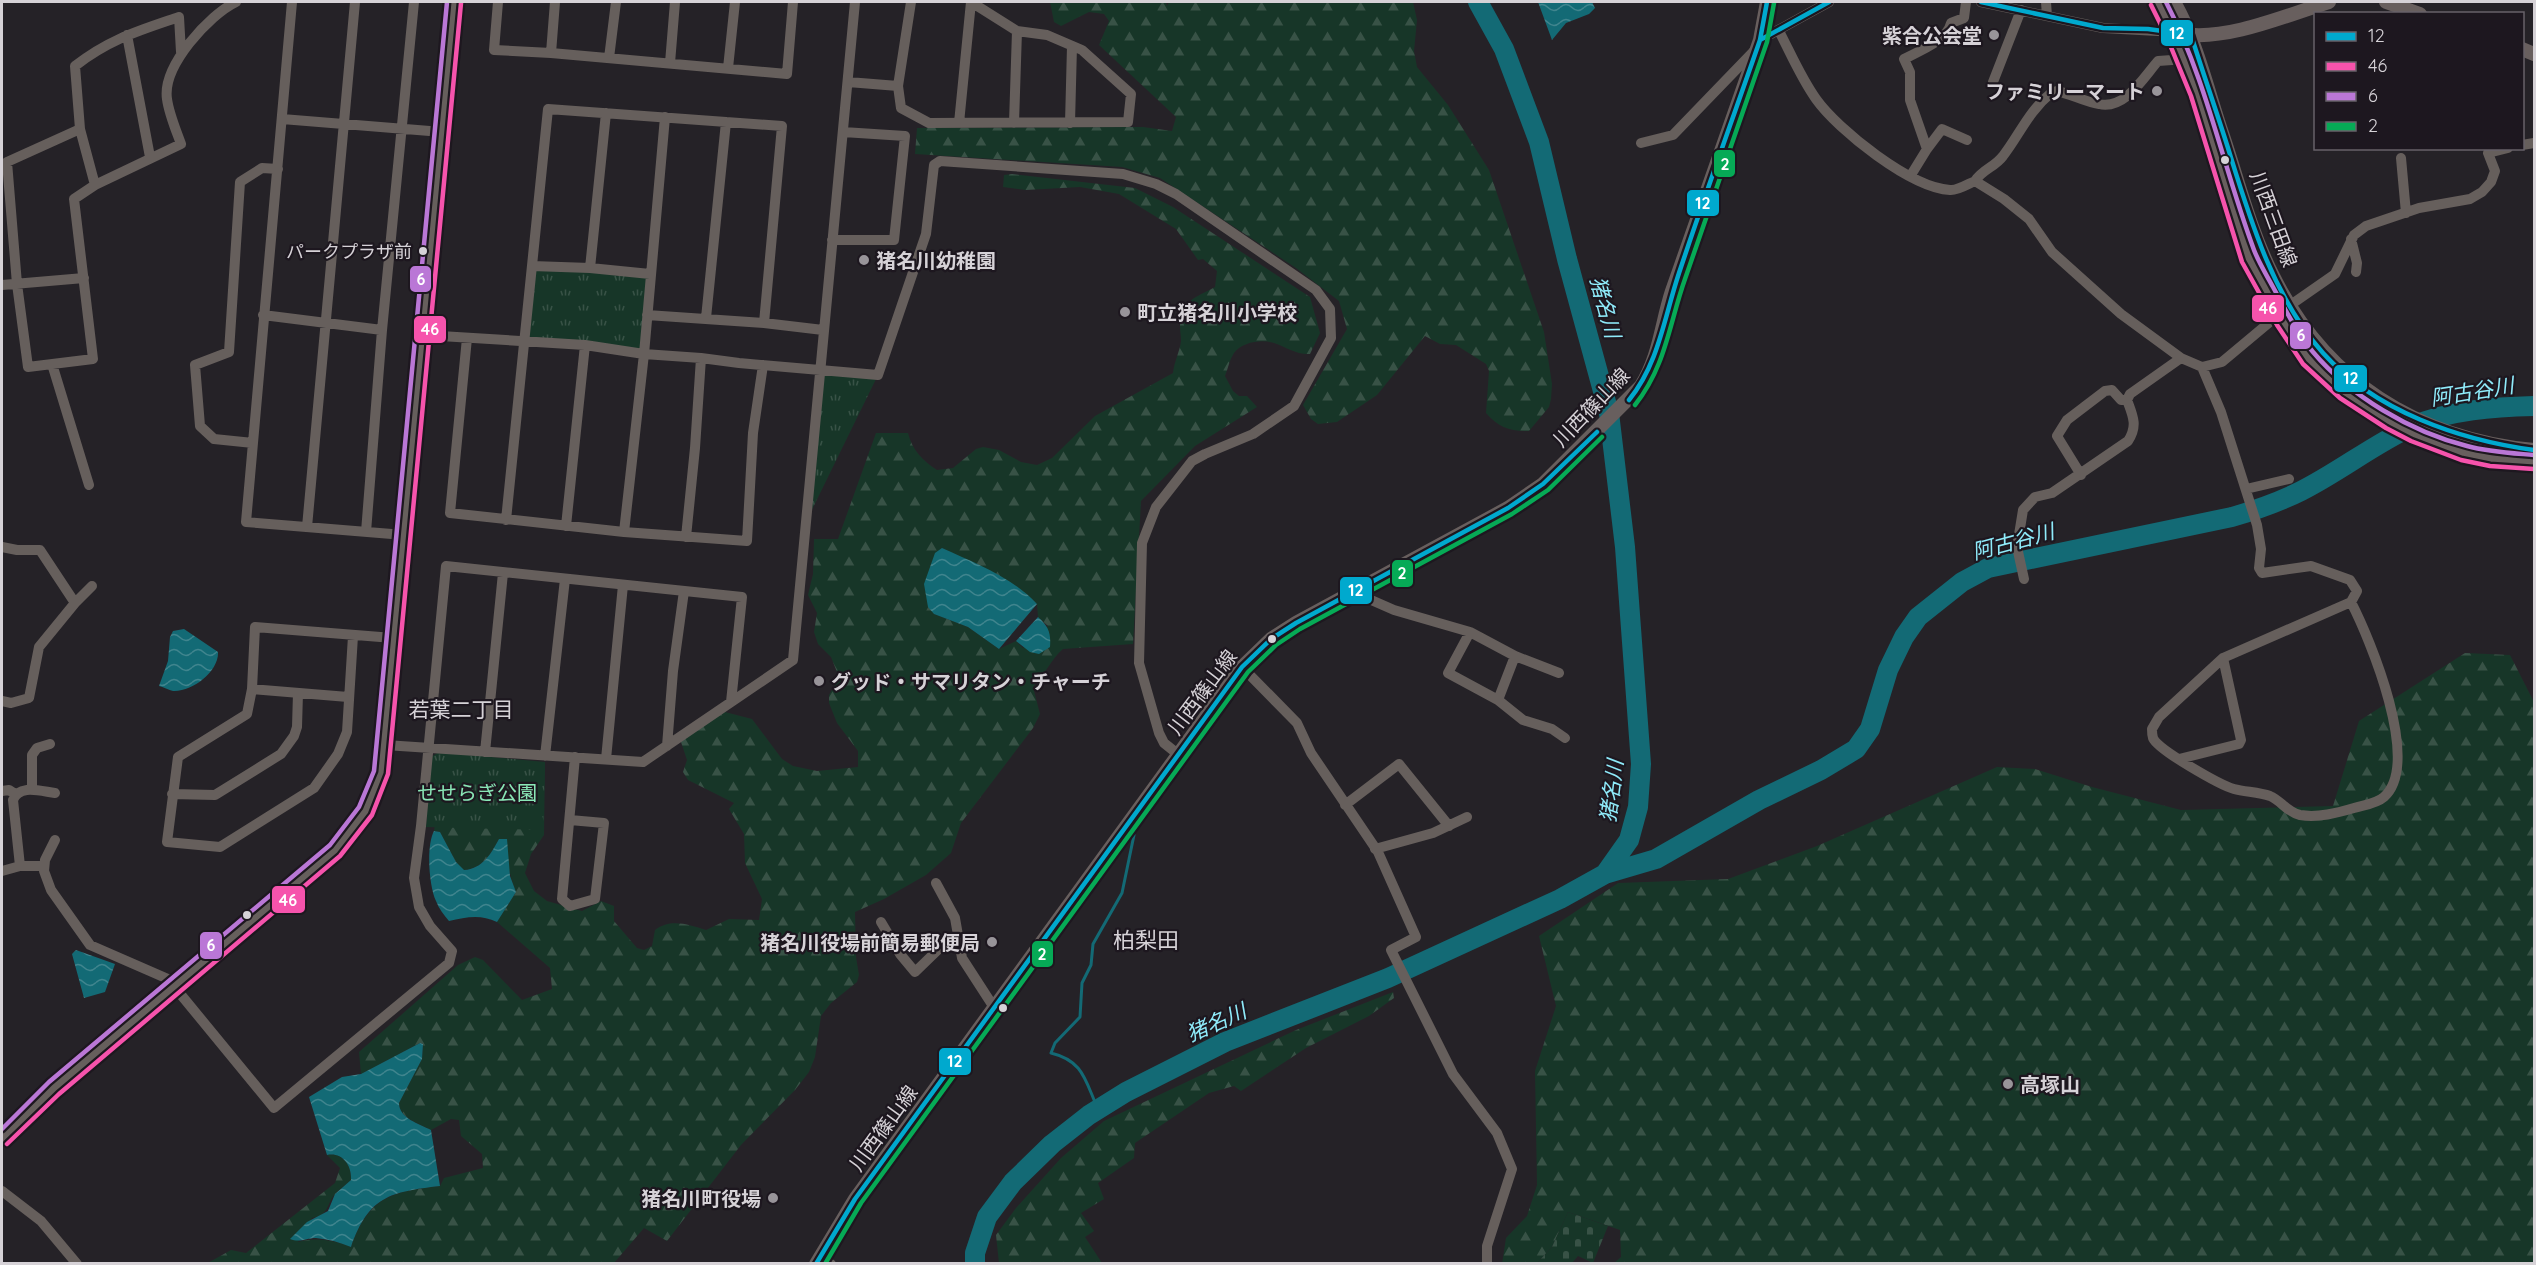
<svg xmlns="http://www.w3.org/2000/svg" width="2536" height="1265" font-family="Quicksand,'Noto Sans JP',sans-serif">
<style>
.forest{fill:url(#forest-firs);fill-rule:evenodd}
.cemetery{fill:url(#cemetery-stones)}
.park{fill:url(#park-tufts)}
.water{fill:url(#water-waves)}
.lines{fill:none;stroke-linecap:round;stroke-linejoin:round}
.stream{stroke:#136a75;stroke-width:3}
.river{stroke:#136a75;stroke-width:20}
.minor{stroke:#665f5c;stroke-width:10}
.major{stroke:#685f5e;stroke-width:14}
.bus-1-casing{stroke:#1d171f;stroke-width:9}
.bus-2-casing{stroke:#1d171f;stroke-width:9}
.bus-3-casing{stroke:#1d171f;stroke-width:9}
.bus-4-casing{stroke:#1d171f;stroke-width:9}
.bus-1{stroke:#00a9ce;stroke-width:4.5}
.bus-2{stroke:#f653ac;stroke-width:4.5}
.bus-3{stroke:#ba77d6;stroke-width:4.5}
.bus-4{stroke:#06aa56;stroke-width:4.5}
.poi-dot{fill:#989499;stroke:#1d171f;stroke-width:2}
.bus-dot{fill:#d6d2d7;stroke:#1d171f;stroke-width:2}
.labels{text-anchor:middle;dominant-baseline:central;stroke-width:4.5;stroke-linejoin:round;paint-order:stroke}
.bus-label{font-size:18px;fill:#d6d2d7;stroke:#1d171f;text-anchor:end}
.poi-label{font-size:20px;font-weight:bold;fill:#d6d2d7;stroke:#1d171f;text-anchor:end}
.street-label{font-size:20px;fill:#d6d2d7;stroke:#1d171f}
.park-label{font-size:20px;fill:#8ae7b7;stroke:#1d171f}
.water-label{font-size:21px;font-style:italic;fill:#8febfa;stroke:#1d171f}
.neighbourhood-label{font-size:21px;fill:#d6d2d7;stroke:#1d171f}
.quarter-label{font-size:22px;fill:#d6d2d7;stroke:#1d171f}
.line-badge{stroke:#1d171f;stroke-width:2}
.badge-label{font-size:16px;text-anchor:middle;font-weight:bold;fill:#fff}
</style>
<defs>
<pattern id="forest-firs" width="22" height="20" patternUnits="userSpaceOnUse" patternTransform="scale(1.5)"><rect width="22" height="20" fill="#173628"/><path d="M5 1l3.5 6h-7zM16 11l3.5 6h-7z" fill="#385246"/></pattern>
<pattern id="cemetery-stones" width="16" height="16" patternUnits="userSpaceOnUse" patternTransform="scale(1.5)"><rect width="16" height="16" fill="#173628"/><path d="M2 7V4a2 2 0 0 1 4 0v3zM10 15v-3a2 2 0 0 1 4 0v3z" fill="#385246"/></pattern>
<pattern id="park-tufts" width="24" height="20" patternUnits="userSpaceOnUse" patternTransform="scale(1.5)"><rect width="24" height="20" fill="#173628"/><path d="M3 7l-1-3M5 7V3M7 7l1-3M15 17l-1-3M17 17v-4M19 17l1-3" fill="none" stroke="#385246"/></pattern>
<pattern id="water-waves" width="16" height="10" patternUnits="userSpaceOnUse" patternTransform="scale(1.5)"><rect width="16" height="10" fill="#136a75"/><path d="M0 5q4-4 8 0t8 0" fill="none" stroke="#40858e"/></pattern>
</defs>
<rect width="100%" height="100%" fill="#252227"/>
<path class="forest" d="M1050,2H1166L1167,6L1169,2H1413L1417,20L1414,51L1417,67L1448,105L1489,170L1544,332L1552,384L1551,399L1549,407L1529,431C1511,432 1498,427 1486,413L1489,371L1486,364L1456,345L1440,344L1425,336L1377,395L1337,422L1318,424L1311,419L1303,405L1347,329L1339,301L1296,268L1160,178L1122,167L915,154L917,128L1143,127L1172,131L1176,117L1099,45L1109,21L1104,14L1089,12L1061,26L1054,22Z
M1012,174L1135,188L1173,207L1310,297L1320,333L1310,354C1297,355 1286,347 1274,343C1262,339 1242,342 1234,353C1230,359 1228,368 1225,376L1233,391L1239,396H1247L1257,407L1195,446L1141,501L1133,644L1063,649C1051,659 1045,675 1033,687L1040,714L1033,728L961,823L951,853L926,875L884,899L855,912L856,957L859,975L857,982L831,1003L821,1016L815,1057L809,1072L795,1090L741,1145L667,1241L644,1228L614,1263L206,1264L231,1250L246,1253L335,1183L340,1168L327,1155C342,1152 352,1165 351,1180C346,1184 340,1189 335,1194C326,1205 329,1215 312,1218L298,1242C317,1237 333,1240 351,1247C369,1197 390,1192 440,1186L444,1178L483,1168L482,1154L461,1136L459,1120L451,1119L431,1130C420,1124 399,1118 399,1103L422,1059L423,1044L420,1043L361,1074L359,1052L458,965L475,957L483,960L522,1000L552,989L550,968L497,922L516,892C509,874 507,857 499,839C491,854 482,869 463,870L456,862L440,832L434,831L437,814L545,762L544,835L531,854L525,873L534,891L547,901L582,911L601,901L614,906V921L637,948L644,950L652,946L655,930C671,918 689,925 706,930L729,919L759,920L762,899L745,863L744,834L729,809L734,803L688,780L683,772L687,760L680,739L725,712L752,719L782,759L793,766L817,771L858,767V751L837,723L829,703V695L837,681V672L831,657L818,644L814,632L817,613L808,595L813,574L814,539H838L876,433H908C912,450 923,461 937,470L953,468L976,449L983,447L999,450L1021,462L1037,465L1052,458L1095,416L1173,373C1174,362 1180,351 1181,341C1181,336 1180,331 1180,326C1181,300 1195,298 1215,287L1217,271L1203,259L1198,260L1176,229L1119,194L1080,187L1026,190L1003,187L1004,175ZM942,548L1003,578L1037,604L1038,617L1048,626L1023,648L1016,641L999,649L968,627L934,614Z
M2465,653L2510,655L2534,702V1263H1614L1621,1257L1620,1230L1568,1212L1552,1247L1537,1263L1502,1264L1506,1238L1527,1216L1537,1185L1535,1071L1556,1006L1539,936L1618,883L1728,879L1817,846L1997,767L2035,769L2092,787L2181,810L2333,806L2359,721Z
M1393,992L1394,998L1369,1016L1306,1048L1241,1091L1234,1086L1209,1093L1135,1143L1134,1158L1098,1183L1104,1199L1081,1213L1094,1231L1085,1237L1102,1263H999L996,1235L1016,1208L1061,1158L1104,1121L1296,1030Z"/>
<path class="cemetery" d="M1568,1212L1608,1226L1593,1263L1578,1256L1572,1263H1537L1552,1247Z"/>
<path class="park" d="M532,266L650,274L644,354L524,341Z
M819,370L878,375L805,524Z
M439,752L545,762L543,830L426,827L431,757Z"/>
<path class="water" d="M1538,2H1592L1595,8L1589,14L1566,23L1552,40Z
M942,548C975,563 1012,577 1037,604L999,649L968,627L934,614L928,607L924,584L935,553Z
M1038,617C1049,627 1051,633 1050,647L1039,654L1030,652L1016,641Z
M184,629L218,652C219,671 193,692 173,691C169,690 163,687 159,686L168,661L170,637L173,631Z
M434,831L440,832L456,862L464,870C482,869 491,854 499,839H507L510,876L516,892L497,922C481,914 466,917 449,921C444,915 439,909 436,901C429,886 426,846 434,831Z
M76,950L115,964L105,992L84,998L72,954Z
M420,1043L423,1044L422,1059L399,1103C399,1118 419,1124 431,1130L440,1186C390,1192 369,1196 351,1247C339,1242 328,1239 316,1238C306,1238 300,1243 290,1239L307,1222L328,1211L335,1194L351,1180C352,1165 342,1152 327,1155L309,1097L342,1077L361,1074Z"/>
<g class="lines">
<path class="stream" d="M1098,1109C1085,1081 1084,1061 1051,1053L1055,1043L1080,1017L1082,983L1091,965L1093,944L1122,893L1134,835"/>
<path class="river" d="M1605,874L1656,859L1759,800L1821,770L1856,749L1870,729L1888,670L1904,637L1918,617L1962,582L1988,568L2232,517C2256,510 2279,502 2301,491C2339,472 2374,444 2413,426C2449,410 2495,407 2534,406
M975,1264V1253L987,1217L1013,1182L1052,1144L1089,1115L1126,1092L1225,1042L1388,978L1560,899L1605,874L1629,840L1638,807L1641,764L1625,547L1609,413L1567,259L1539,142L1504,49L1478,2"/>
<path class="minor" d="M292,2L246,522L404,535
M498,2L494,50L551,53L555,2
M1981,2L2103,28L2176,32
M2046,2L2047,16
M1779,31C1791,54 1801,78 1816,99C1838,130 1911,188 1950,190C1957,191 1968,184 1975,181L2004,199L2029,219L2052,252L2121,314L2181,358L2202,367L2222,362L2289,306L2335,274L2354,235L2366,226L2419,208L2470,199L2482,192L2491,182L2495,171L2488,153L2508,148
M127,35L150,157
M1760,40L1829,2
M181,52L179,17C138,31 110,39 75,66L80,129L7,162L17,284L28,367L93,359L74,199L95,185L181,144C176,130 169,114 167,99C162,66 209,15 236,2
M551,53L787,74L793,2
M609,58L616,2
M670,63L675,2
M728,68L735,2
M848,82L898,86L901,108L929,123L1128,122L1131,94L1082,50L1047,35L1017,31L971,2
M1993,82L2021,10
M898,86L911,2
M665,117L644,354L624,532L747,541L753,433L763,365
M282,119L442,132
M959,123L971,2
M1014,123L1017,31
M1070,123L1072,46
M80,129L95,185
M1641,143L1673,135L1756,49
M2522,145L2534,143
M1927,149L1910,100V72L1904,59C1919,51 1947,41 1951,23L1964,18L1966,2
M2401,158L2406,213
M1911,175L1927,149L1942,129L1967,140
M1975,181C1983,169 1995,167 2003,156C2020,134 2028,112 2051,93L2057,91C2071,94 2085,102 2099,104C2125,110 2143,78 2158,61L2186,59
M2351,239L2357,263L2356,272
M832,240H894L905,136L843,132
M532,266L590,268L650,274
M590,268L606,113
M2,285L84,278
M263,315L382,330
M647,315L764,323
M706,318L726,122
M424,335L585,345L644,354L701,358L739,363L878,375L926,234L934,165L940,161L1123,174L1156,184L1176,194L1316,290L1330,309L1331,338L1294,406L1253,434L1205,454L1192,461L1156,507L1142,543L1139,663L1159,733L1164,743L1179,755
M467,338L450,513L624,532
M52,364L89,485
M2202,367L2221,412L2257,525L2261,549L2259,568L2262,573L2311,566L2350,580L2357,591L2351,602L2223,658L2159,717L2152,729C2152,732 2152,735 2153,738C2158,750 2220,785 2234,789C2245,792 2259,792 2270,796C2282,801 2286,812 2300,815C2318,818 2337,813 2354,808C2364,805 2376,804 2384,797C2422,763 2370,639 2351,602
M253,443L214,439L200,426L195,365L229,352L240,182L262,168L278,169
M2081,475L2057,436L2067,420L2105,391L2112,390L2121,400H2127
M2246,489L2289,479
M506,520L548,109L782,126L764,323L823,330
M566,526L585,345
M307,527L355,2
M366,532L382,330L414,2
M686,537L695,448L701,358
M2,547L17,550H40L75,603
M2024,579L2017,547L2023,510L2035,497L2052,493L2128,441C2138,426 2133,416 2127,400L2130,394L2181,358
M1353,592L1394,610L1470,632L1515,656L1559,673
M1470,632L1448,673L1498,700L1523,720L1552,729L1565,738
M353,636L347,732L338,754L314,788L220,847L167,842L178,757L247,714L252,689L255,627L393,638
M1242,667L1297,723L1311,753L1378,852L1416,937L1391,950L1453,1074L1497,1133L1512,1169L1487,1246V1264
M252,689L348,697
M1498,700L1515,656
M2,701L11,703L29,698L39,647L75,603L92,586
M385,745L643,762L793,660L855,2
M667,746L673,671L684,591
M485,752L503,573
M545,756L565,579
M606,759L623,585
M2179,759L2239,744L2241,740L2223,658
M32,790V755L37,748L50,744
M2,791L9,790L15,794
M172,794L215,795L281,754L294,736L297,727L298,693
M1345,805L1399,764L1449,826
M570,820L604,823L595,899L570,906L562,899L575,757
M55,840L45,860L44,871L51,890L90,945L168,979L274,1108L449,963L452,951L430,926L419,907L414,878L421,826L446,566L742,597L731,702
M1375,849L1433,833L1467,817
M20,866H44
M2,871L20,866L13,800C19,784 40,791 55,793
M936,883L955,918L962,958L995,1009
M881,922L900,954L915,972L946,942L958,939
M2,1139L54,1088L335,850L366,811L381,773L454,2
M2,1191L41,1221L77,1264
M818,1260L831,1264"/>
<path class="major" d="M2158,2C2202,79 2218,170 2247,253C2253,269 2263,283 2270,298C2281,318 2294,341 2309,359C2348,403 2427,449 2485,458C2501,461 2518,461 2534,462
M2174,2C2197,42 2207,89 2222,133C2238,180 2250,230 2272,274C2325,381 2417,439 2534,450
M2386,2L2420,14
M2183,34C2228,41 2287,15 2329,2
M2522,49L2534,54
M816,1264L855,1199L1242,667L1271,639L1296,623L1508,508L1543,484L1641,386C1660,355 1661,325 1672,291C1701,207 1731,124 1760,40L1767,2"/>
<g class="bus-1-casing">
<path id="bus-1" d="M1981,2L2103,28L2148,29L2191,35C2203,73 2216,110 2228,148C2250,219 2272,295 2323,353C2375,411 2459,440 2534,450
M1760,40L1829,2
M1629,400C1659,363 1664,318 1679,273C1705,195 1733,118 1760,40L1767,2
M816,1264L855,1199L1242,667L1271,639L1296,623L1508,508L1543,484L1597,432"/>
</g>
<g class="bus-2-casing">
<path id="bus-2" d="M2151,5L2166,35L2191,96L2242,262L2277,325L2303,364L2340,398L2386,428L2411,441L2461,460L2490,466L2534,469
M7,1144L59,1094L340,856L372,815L388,774L461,3"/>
</g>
<g class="bus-3-casing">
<path id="bus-3" d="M2166,2C2207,81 2223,167 2254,250C2259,263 2266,274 2273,287C2285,309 2297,333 2313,352C2350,396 2411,432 2467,446C2489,452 2511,453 2534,455
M2,1129L49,1082L330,845L359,807L374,771L447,2"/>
</g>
<g class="bus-4-casing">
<path id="bus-4" d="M1635,405C1666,366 1669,324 1685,279C1712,200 1740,121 1767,42L1774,3
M825,1264L861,1203L1248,672L1276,645L1300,629L1512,514L1548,490L1602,437"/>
</g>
<use href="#bus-1" class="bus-1"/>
<use href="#bus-2" class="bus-2"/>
<use href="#bus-3" class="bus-3"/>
<use href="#bus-4" class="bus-4"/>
</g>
<g class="poi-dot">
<circle cx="1994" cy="35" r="6"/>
<circle cx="2157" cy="91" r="6"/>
<circle cx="864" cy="260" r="6"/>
<circle cx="1125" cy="312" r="6"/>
<circle cx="819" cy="681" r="6"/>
<circle cx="992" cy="942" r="6"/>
<circle cx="2008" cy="1084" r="6"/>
<circle cx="773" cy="1198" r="6"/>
</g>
<g class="bus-dot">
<circle cx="2225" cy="160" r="5"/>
<circle cx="423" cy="251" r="5"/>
<circle cx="1272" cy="639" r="5"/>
<circle cx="247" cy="915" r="5"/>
<circle cx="1003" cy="1008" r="5"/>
</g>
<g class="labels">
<g class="bus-label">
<text x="412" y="251">パークプラザ前</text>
</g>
<g class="poi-label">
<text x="1982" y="35">紫合公会堂</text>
<text x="2145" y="91">ファミリーマート</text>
<text x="876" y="260" text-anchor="start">猪名川幼稚園</text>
<text x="1137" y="312" text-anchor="start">町立猪名川小学校</text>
<text x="831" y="681" text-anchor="start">グッド・サマリタン・チャーチ</text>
<text x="980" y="942">猪名川役場前簡易郵便局</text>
<text x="2020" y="1084" text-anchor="start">高塚山</text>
<text x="761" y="1198">猪名川町役場</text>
</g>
<g class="street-label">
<text transform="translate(2274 219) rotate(70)">川西三田線</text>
<text transform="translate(1591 407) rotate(-46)">川西篠山線</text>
<text transform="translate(1202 692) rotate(-53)">川西篠山線</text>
<text transform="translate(883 1128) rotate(-54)">川西篠山線</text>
</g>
<g class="park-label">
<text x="477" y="792">せせらぎ公園</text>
</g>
<g class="water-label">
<text transform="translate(1606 307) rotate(75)">猪名川</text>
<text transform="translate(2472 391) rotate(-9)">阿古谷川</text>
<text transform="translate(2013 541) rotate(-15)">阿古谷川</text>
<text transform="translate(1611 791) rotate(-83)">猪名川</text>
<text transform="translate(1216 1022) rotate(-24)">猪名川</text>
</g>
<g class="neighbourhood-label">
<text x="461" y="709">若葉二丁目</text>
</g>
<g class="quarter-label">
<text x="1146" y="940">柏梨田</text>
</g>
</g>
<g class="line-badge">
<rect x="2160" y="19" width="34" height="28" rx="6" fill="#00a9ce"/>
<rect x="1713" y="149" width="23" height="29" rx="6" fill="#06aa56"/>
<rect x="1686" y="189" width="34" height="28" rx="6" fill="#00a9ce"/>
<rect x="409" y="265" width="23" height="28" rx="6" fill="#ba77d6"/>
<rect x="2251" y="294" width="34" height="29" rx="6" fill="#f653ac"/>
<rect x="413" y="315" width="34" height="29" rx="6" fill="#f653ac"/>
<rect x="2289" y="321" width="23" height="29" rx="6" fill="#ba77d6"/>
<rect x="2333" y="364" width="35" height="29" rx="6" fill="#00a9ce"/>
<rect x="1391" y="559" width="23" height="29" rx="6" fill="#06aa56"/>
<rect x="1339" y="576" width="34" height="29" rx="6" fill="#00a9ce"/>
<rect x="271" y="885" width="35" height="29" rx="6" fill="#f653ac"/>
<rect x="199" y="931" width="24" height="29" rx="6" fill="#ba77d6"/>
<rect x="1031" y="940" width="23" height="28" rx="6" fill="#06aa56"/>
<rect x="938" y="1047" width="34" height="29" rx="6" fill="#00a9ce"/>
</g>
<g class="badge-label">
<text x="2177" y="39">12</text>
<text x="1725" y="170">2</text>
<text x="1703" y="209">12</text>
<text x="421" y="285">6</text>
<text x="2268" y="314">46</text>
<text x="430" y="335">46</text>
<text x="2301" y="341">6</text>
<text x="2351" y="384">12</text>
<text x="1402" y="579">2</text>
<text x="1356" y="596">12</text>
<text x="288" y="906">46</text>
<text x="211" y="951">6</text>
<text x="1042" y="960">2</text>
<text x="955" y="1067">12</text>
</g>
<rect width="2536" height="1265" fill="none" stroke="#d6d2d7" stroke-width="6"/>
<rect x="2314" y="12" width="210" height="138" fill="#1d171f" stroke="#676269" stroke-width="1.5"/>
<rect x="2326" y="32" width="30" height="9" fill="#00a9ce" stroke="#676269" stroke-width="1.5"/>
<text x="2368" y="42" font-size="18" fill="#d6d2d7">12</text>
<rect x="2326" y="62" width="30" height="9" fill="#f653ac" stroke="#676269" stroke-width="1.5"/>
<text x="2368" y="72" font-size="18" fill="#d6d2d7">46</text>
<rect x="2326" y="92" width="30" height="9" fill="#ba77d6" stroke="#676269" stroke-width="1.5"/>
<text x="2368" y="102" font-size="18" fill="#d6d2d7">6</text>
<rect x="2326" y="122" width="30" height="9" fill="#06aa56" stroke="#676269" stroke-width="1.5"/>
<text x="2368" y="132" font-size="18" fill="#d6d2d7">2</text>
</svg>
